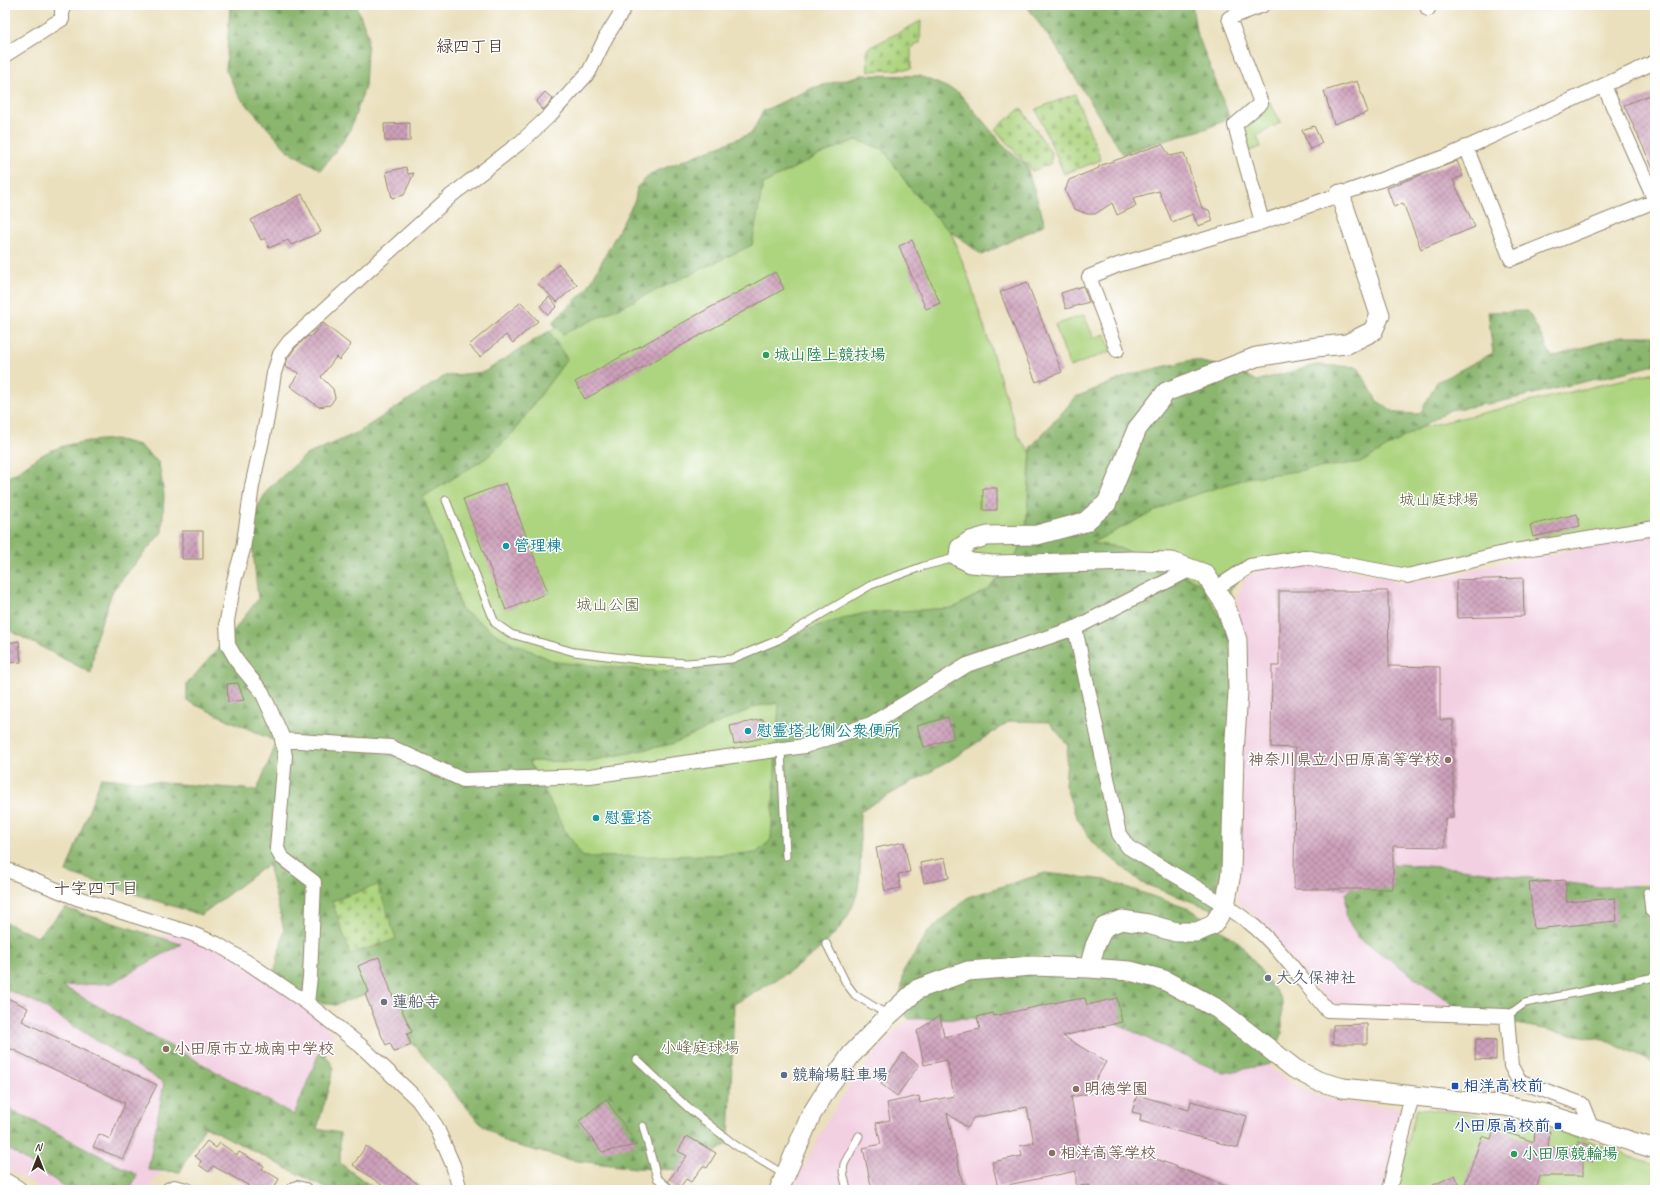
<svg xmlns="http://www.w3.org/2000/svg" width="1660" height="1195" font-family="Caveat,'Klee One',sans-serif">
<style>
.built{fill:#f2cfe1}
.green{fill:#add47f;stroke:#747f4e}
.forest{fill:url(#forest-firs);stroke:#627046;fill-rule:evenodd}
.cemetery{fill:url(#cemetery-stones);stroke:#747f4e}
.building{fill:url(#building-cross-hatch)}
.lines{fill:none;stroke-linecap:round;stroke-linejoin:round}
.lane-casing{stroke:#92856e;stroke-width:9}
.street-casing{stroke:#92856e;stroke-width:16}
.secondary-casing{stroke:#92856e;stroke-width:21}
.lane{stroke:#fff;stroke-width:7}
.street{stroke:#fff;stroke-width:14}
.secondary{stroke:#fff;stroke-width:19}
.leisure-dot{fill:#2e9e5b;stroke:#fff;stroke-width:1.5}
.culture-dot{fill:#0f9aa8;stroke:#fff;stroke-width:1.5}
.education-dot{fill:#8d6e63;stroke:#fff;stroke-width:1.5}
.worship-dot{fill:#6b7280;stroke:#fff;stroke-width:1.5}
.service-dot{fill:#5c6f8a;stroke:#fff;stroke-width:1.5}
.transit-dot{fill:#1a4fb4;stroke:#fff;stroke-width:1.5}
.labels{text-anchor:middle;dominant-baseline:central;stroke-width:3;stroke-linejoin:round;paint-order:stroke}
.leisure-label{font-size:16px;font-weight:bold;fill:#27864d;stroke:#fff;text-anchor:start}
.park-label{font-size:16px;fill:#5d5d3b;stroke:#fff}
.culture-label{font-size:16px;font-weight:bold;fill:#0d838f;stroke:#fff;text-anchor:start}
.education-label{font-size:16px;font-weight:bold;fill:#785e54;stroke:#fff;text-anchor:start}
.worship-label{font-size:16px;font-weight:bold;fill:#5b616d;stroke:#fff;text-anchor:start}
.service-label{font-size:16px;font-weight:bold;fill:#4e5e75;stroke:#fff;text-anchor:start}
.transit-label{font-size:16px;font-weight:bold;fill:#164399;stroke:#fff;text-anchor:start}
.neighbourhood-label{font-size:17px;fill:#3b2a1e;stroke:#fff}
</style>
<defs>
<pattern id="forest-firs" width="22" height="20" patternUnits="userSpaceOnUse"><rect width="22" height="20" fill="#8ab66e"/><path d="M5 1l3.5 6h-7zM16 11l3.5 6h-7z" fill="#72945a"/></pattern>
<pattern id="cemetery-stones" width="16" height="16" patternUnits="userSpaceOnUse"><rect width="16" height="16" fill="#add47f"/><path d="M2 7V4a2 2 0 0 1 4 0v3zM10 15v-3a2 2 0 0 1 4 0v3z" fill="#96b66d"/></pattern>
<pattern id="building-cross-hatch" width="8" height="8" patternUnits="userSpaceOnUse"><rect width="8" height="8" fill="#cda0bb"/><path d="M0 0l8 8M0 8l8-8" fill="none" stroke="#a88397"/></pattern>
</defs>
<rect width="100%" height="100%" fill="#fff"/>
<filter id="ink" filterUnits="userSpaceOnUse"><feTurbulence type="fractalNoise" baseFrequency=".025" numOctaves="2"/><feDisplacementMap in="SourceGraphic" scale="8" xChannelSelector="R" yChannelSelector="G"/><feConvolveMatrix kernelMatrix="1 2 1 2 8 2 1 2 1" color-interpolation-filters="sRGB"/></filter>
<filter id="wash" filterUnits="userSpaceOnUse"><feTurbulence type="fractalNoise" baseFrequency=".012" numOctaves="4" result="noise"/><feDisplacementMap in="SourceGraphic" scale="16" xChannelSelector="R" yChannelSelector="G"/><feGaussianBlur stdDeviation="0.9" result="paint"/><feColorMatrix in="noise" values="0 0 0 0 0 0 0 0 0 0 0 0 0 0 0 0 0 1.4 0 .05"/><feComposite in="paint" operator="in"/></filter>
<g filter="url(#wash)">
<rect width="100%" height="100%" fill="#eae0bd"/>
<path class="built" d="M1655,535V880L1636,884L1638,889L1496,1010L1332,1004L1327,1001L1255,916L1237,901L1239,813L1238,594L1245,579L1261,570L1292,564L1323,565L1389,578L1398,583L1455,576L1485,566Z
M177,930L239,959L305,1007L333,1034L322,1065L290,1129L225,1090L147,1190H44L5,1167V990L22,998H38L76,955L115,973L144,967L161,937Z
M913,1016L1208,1020L1291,1083L1315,1095L1344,1103L1404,1108L1384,1190H1265L1250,1186L1248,1190H792L827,1121L838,1103L864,1067L893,1033Z"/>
<path class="green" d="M1269,101L1281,122L1257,136L1261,147L1246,152L1238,126Z
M852,119L916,142L968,276L1019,438L1055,482L1419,428L1655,372V524L1407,571L1318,554L1252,562L1230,590L1206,854L1110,731L987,692L827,748L815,879L555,1086L352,674L449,395L605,297Z
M1084,315L1094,338L1105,334L1111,351L1070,367L1055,325Z
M1417,1108C1463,1113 1509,1119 1554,1130C1589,1139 1622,1153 1655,1165V1190H1395Z"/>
<path class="forest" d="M230,5H356L368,35L365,87L349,133L321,170L288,151L239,96L226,70Z
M1026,5H1192L1196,31L1230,118L1205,129L1122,153L1058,50Z
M862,75L920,76L958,92L1006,148L1026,165L1045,224L982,255L944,226L910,188L883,149L856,140L817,156L763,184L752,245L563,334L552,323L587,289L635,200L637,187L652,173L752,133L763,111L812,88Z
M1528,311L1552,357L1622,336H1655V365L1499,402L1450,410L1362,462L1247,478L1173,502L1091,543L1117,547L1200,583L1229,633L1233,668L1226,850L1217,911L1142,883L1091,841L1075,814L1065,785L1068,745L1049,722L1010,721L946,763L860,811C859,834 862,858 859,881C854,941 781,977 734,1004L729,1143L687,1170L636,1168L570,1160L507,1143L479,1122L409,1039L382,988L335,1005L297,997L274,975L284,930L268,864L201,915L66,872L101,778L257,790L277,742L187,701V684L236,628L258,599L250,521L268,489L306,455L357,433L445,376L484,372L549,331L567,359L512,434L486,458L423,497L445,554L461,609L499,636L555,662L666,672L733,662L816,626L865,613L953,608L988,589L1012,563L1026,533L1031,447L1076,397L1132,374L1192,360L1234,369L1256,381L1316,365L1358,367L1377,401L1396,413L1420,414L1437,382L1493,353L1488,312ZM779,703L771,840L756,853L678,856L583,857L564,829L529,761L585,762L672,744L757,706Z
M115,439L139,445L159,463L164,495L162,532L113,590L96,637L91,673L5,628V478C19,473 29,462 42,455C65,442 89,441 115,439Z
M1397,864L1453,868L1600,887L1655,885V1063L1609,1041L1468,1015L1358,937L1346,917V893L1362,876Z
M1045,873L1106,880L1192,910L1241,944L1282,1000V1034L1270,1064L1224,1073L1172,1051L1114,1022L1051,1017L909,1019L899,1007L904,970L928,932L968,897Z
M65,908L181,944L112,983L62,986L294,1115L321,1048L334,1068L317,1129L340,1133V1163L376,1190H329L205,1126L180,1172L148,1170L164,1083L37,1003L5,989V922L37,937Z
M5,1106L137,1175L130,1190H70L5,1147Z"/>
<path class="cemetery" d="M921,21L920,43L911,48V69L868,71L867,49Z
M1075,94L1101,160L1064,174L1036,109Z
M1021,108L1052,154L1050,164L1032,171L995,129Z
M378,885L396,939L350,954L332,901Z"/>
<g id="blocks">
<path class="building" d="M1357,81L1368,112L1334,124L1324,91Z
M545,92L553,99L543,110L536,102Z
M1655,93V173L1624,105Z
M410,123V141H385L384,124Z
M1314,126L1322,143L1310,150L1302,130Z
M1162,144L1170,156L1184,153L1202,208L1209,210L1213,221L1198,226L1193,214L1172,222L1159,191L1133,198L1136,206L1117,215L1112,203L1095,214H1088L1074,209L1065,191L1069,180L1099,168V166Z
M1457,161L1463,176L1453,180L1475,227L1421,249L1403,203L1394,207L1387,188Z
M406,167L408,174L414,173L404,195L392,198L386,172Z
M302,194L321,232L291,245L288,240L269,248L265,238L261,240L251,220Z
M912,240L940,303L926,309L899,246Z
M559,264L577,285L557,302L538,284Z
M775,272L784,289L585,399L575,382Z
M1027,282L1062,372L1036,382L1000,292Z
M1083,286L1089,302L1066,309L1061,293Z
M549,297L557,306L548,315L540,306Z
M521,302L538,321L513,343L506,335L480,357L469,345Z
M323,323L351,345L339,360L336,357L321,377L333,389L335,398L330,405L319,407L290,386L299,373L285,367L288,358L295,348L308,336L310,337Z
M506,483L548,593L506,610L463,499Z
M983,488H997V510H983Z
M1577,514L1580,526L1533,537L1530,525Z
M182,531H203V559H182Z
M1523,578L1524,616L1457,618L1456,580Z
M1279,591H1388L1389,666L1440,667V720H1453V818H1445V847L1393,846V889H1294L1295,748L1271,747L1272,666H1279Z
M19,641L21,662L9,663L7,643Z
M238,683L244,700L228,702L227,684Z
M948,717L954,738L924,747L917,726Z
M763,719L767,737L734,744L730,726Z
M904,842L910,872L898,874L901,888L885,891L876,848Z
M945,858L949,878L924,883L920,863Z
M1565,880L1567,902L1615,898L1617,921L1534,929L1529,883Z
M379,957L393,997L398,995L401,1008L412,1032L407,1034L411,1045L394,1052L390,1043L386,1045L379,1030L365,994L369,992L358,966Z
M5,997L28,1008L22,1021L157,1085L143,1112L123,1159L93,1147L99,1134L110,1139L125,1103L5,1046Z
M1085,998L1087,1005L1117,998L1122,1022L1063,1036L1106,1062L1095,1081L1098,1092L1071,1097L1080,1149L1118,1154V1156L1159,1160L1236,1190H1089L1090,1185L1076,1186V1171L998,1187L992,1162L1022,1156L1020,1146L1034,1143L1027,1107L973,1118L968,1128L947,1113L964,1190H872L863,1148L881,1144L876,1123L890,1120L887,1103L919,1096L920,1103L954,1096L947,1060L924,1065L917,1031L940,1015L944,1037L980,1029L977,1017L993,1013L994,1016L1072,999V1000Z
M1367,1024V1044H1333V1025Z
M1476,1039L1496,1040V1060L1475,1059Z
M903,1053L919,1065L897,1096L881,1084Z
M1137,1095L1189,1110L1191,1101L1247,1116L1238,1148L1140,1121L1141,1114L1132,1112Z
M606,1099L637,1145L602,1152L579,1121Z
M1494,1128L1534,1142L1535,1130L1550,1131L1548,1148L1576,1147L1578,1141L1598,1148L1593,1162L1583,1159V1176H1540L1536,1190H1463L1482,1136L1491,1139Z
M687,1136L716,1153L707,1168L703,1166L691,1182L686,1179L678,1190H676L668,1181L687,1156L678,1151Z
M207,1141L216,1148L220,1143L237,1155L239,1152L264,1166L262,1169L279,1179L273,1190H246L248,1185L213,1166L209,1172L199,1165L201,1161L195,1156Z
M366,1146L426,1190H389L353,1165Z
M1455,1175L1462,1190H1423Z"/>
</g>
</g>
<g filter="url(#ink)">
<use href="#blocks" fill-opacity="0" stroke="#92856e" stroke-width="1"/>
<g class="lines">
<g class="lane-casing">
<path id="lane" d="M446,500L495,623L511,634L574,652L640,660L687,663L732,659L778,640L871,585L924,566L959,557
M781,750L786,856
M1647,892L1649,912L1655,917
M826,943L846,983L855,995L888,1015
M1507,1016L1525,1003L1655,977
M637,1060L687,1107L735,1145L785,1175
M643,1126L657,1178L671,1190
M847,1190L843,1172L844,1164L859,1136"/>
</g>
<g class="street-casing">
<path id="street" d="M1427,5L1428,9
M5,55L62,19V5
M1604,86L1655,201
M1466,147L1511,259L1655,201
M1262,222L1235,125L1261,103L1229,18L1263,5
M1117,350L1089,277L1118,265L1254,225L1448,156L1655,62
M1215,589L1250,566L1305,557L1407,576L1508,552L1655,528
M1075,628L1119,834L1128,847C1168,872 1213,895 1250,923C1277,944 1305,984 1327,1010L1507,1016L1511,1066L1519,1081L1582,1104L1592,1129
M283,740L391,747L463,780L590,776L805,746L871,724L967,665L1075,628L1191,569
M5,869L77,898L190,933L217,944L247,962L307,1003L361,1046L418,1100L436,1126L453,1165L460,1190
M307,1003L310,977L314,882L281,857L277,848L285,756L281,734L262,692L239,664L228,645L227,621L234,581L243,549L252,486L267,418L274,373L280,354L289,342L452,195L522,141L549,116L589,72L606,37L626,5
M168,1190L174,1187L187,1190
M293,1190L297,1188L305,1190
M1389,1190L1412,1096"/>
</g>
<g class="secondary-casing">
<path id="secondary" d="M1089,968L1095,946L1104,927L1122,920L1148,924L1176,932H1197L1213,925L1225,906L1231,873L1234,754L1238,692L1237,640L1225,604L1205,574L1172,562L1132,561L994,565L971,563L959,557L960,548L970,541L987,536L1037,535L1085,522L1107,503L1137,429L1166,392L1256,357L1316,347L1347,344L1373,331L1380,315L1340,194
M5,1183L17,1190
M779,1190L811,1115L831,1083L851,1055L888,1016L918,989L968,971L1032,966L1089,968L1130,971L1164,980L1218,1009L1295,1069L1318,1081L1343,1088L1505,1106L1546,1114L1655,1149"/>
</g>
<use href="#lane" class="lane"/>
<use href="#street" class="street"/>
<use href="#secondary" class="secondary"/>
</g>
</g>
<g class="leisure-dot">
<circle cx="766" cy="355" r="4"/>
<circle cx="1514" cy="1154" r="4"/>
</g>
<g class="culture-dot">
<circle cx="506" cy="546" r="4"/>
<circle cx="748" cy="731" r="4"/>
<circle cx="596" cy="818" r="4"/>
</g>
<g class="education-dot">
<circle cx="1448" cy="760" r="4"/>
<circle cx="166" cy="1049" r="4"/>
<circle cx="1076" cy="1089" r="4"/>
<circle cx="1052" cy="1153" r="4"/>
</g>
<g class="worship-dot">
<circle cx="1268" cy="978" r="4"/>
<circle cx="384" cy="1002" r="4"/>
</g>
<circle class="service-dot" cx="784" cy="1075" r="4"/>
<g class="transit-dot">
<rect x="1451" y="1082" width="8" height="8" rx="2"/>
<rect x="1554" y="1122" width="8" height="8" rx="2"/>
</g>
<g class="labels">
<g class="leisure-label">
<text x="774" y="355">城山陸上競技場</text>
<text x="1522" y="1154">小田原競輪場</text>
</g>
<g class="park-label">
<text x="1439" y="500">城山庭球場</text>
<text x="608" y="605">城山公園</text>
<text x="700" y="1048">小峰庭球場</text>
</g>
<g class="culture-label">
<text x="514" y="546">管理棟</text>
<text x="756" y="731">慰霊塔北側公衆便所</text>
<text x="604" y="818">慰霊塔</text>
</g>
<g class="education-label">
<text x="1440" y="760" text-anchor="end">神奈川県立小田原高等学校</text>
<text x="174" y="1049">小田原市立城南中学校</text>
<text x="1084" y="1089">明徳学園</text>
<text x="1060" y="1153">相洋高等学校</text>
</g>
<g class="worship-label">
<text x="1276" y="978">大久保神社</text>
<text x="392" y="1002">蓮船寺</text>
</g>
<g class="service-label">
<text x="792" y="1075">競輪場駐車場</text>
</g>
<g class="transit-label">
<text x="1463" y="1086">相洋高校前</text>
<text x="1550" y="1126" text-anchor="end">小田原高校前</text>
</g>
<g class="neighbourhood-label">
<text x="470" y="46">緑四丁目</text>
<text x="96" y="888">十字四丁目</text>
</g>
</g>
<rect width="1660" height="1195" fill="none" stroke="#fff" stroke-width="20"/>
<g transform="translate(38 1157)" stroke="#ffffff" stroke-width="3" paint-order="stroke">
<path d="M0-3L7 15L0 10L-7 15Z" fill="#3b2a1e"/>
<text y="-6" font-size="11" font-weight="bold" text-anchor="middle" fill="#3b2a1e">N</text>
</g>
</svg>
